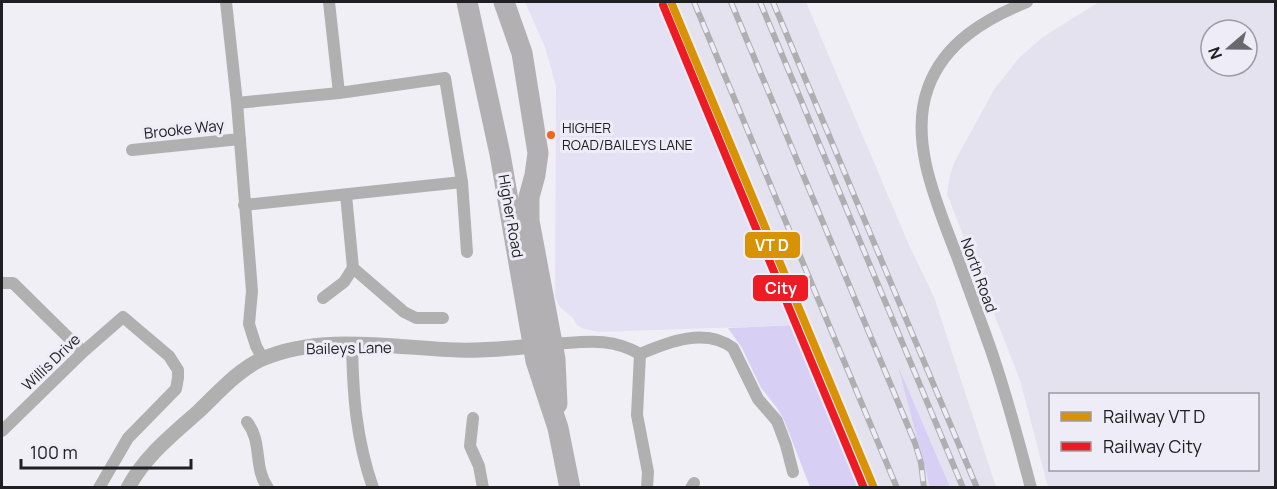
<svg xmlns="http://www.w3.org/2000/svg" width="1277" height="489" font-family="Manrope,sans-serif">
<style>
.built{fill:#e4e2ef;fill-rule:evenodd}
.green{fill:#e4e1f4}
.forest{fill:#d7d0f4}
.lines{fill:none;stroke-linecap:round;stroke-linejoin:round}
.minor{stroke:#b1b0b0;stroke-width:12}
.tertiary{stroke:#b1b0b0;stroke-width:15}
.trunk{stroke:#b2b0b2;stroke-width:21}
.rail-casing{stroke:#afafb2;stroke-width:6}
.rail{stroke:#eeedf7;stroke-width:4;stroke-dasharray:11;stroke-linecap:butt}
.rail-1-casing{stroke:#eeedf7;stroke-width:12}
.rail-2-casing{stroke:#eeedf7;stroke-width:12}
.rail-1{stroke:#d79205;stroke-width:8}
.rail-2{stroke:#ed1c24;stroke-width:8}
.bus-dot{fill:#f26522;stroke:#eeedf7;stroke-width:2}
.labels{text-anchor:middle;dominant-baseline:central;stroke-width:6;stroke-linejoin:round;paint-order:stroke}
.bus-label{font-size:14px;fill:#202024;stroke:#eeedf7;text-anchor:start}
.street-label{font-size:15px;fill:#202024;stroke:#eeedf7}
.line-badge{stroke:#eeedf7;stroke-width:2}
.badge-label{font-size:16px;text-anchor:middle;font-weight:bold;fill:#fff}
</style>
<rect width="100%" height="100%" fill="#f0eff5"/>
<path class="built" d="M661,2H806L909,245L934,297L996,487L950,488L948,485L944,488L865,487Z
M1099,2H1275V487H1048L1020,380L947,194L950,175L955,161L995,88L1019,58L1043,37ZM1211,30H1247V66H1211ZM1050,394H1258V470H1050Z"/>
<path class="green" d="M525,2H661L797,325L599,332L584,329L577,325L573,318L559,306L555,297L556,86L545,47Z"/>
<path class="forest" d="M797,325L865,487H810L784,420L777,408L761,388L742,348L728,328Z
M898,366L950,487H930Z"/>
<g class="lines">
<path class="minor" d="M226,2L237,103L252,291L249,324L256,346L263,359
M329,2L339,93
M1027,2C985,19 944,43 928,88C908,143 939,208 958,259C969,290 981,321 992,353C1007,397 1019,442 1031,488
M237,103L339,93L445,78L462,182L467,252
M132,150L240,139
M244,205L462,182
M353,268L404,312L416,318H443
M2,283H13L83,352
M323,298L344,282L353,268L346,195
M553,344C586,342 610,337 640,354L637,415L648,472L647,488
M352,345C353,395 356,439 373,488
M640,354C668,342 706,327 733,348L758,399L777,421L786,445L793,472
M473,418L470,446L479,466L483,488
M247,422C263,442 253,468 268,488
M2,431L83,352L123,317L169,356L178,370V378L176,389L128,438L99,488
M691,488L694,483"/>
<path class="tertiary" d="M128,488C145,456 172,435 199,411C218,393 238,370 262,359C322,333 394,348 457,350C486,351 515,348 544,345"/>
<path class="trunk" d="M467,2L500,154L536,361L558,428L570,488
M504,2L522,53L538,153L535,175L529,197V221L555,359L557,404"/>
<g class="rail-casing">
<path id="rail" d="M694,2L897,488
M731,2L915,443L921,463L924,488
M760,2L963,488
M773,2L977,488"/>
</g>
<use href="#rail" class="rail"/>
<g class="rail-1-casing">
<path id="rail-1" d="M671,2L874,488"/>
</g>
<g class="rail-2-casing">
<path id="rail-2" d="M663,5L864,488"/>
</g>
<use href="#rail-1" class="rail-1"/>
<use href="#rail-2" class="rail-2"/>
</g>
<circle class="bus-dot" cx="551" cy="135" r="5"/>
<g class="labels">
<g class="bus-label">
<text x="562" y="127">HIGHER<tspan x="562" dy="17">ROAD/BAILEYS LANE</tspan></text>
</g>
<g class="street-label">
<text transform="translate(184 129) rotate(-6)">Brooke Way</text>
<text transform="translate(511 216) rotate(80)">Higher Road</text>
<text transform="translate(979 275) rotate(70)">North Road</text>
<text transform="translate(349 348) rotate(-1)">Baileys Lane</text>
<text transform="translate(51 362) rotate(-44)">Willis Drive</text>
</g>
</g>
<g class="line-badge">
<rect x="744" y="231" width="57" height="28" rx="6" fill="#d79205"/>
<rect x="752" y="274" width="57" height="28" rx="6" fill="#ed1c24"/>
</g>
<g class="badge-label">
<text x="772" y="251">VT D</text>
<text x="781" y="294">City</text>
</g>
<rect width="1277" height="489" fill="none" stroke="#202024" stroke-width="6"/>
<rect x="1049" y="393" width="210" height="78" fill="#eeedf7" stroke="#9c9ba3" stroke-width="1.5"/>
<rect x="1061" y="412" width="30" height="9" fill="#d79205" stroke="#9c9ba3" stroke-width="1.5"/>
<text x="1103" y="423" font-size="18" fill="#202024">Railway VT D</text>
<rect x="1061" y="442" width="30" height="9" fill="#ed1c24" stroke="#9c9ba3" stroke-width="1.5"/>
<text x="1103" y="453" font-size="18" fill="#202024">Railway City</text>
<g transform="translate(1229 48) rotate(250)"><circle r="28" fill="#eeedf7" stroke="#9c9ba3" stroke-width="1.5"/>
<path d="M0-4.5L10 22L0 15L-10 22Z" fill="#69686d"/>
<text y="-9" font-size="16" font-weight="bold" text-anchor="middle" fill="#202024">N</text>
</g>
<path d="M21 459v9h170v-9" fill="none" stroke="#202024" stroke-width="3"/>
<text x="30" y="459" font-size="18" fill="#202024" stroke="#eeedf7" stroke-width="4.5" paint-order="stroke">100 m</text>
</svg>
